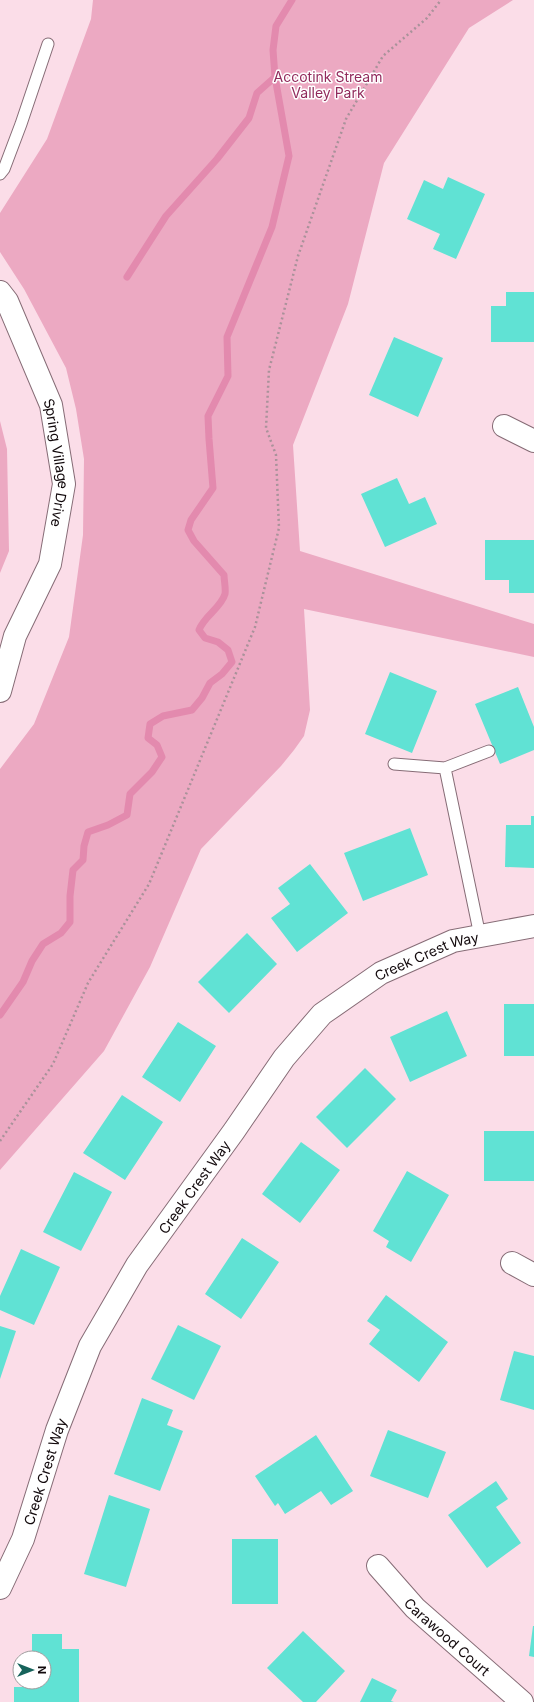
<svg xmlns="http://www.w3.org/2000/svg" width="534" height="1702" font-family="Inter,sans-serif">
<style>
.green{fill:#eca9c2}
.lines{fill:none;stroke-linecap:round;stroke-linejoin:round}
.stream{stroke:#e38aae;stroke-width:7}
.building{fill:#60e2d4}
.service-casing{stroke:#866c76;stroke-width:13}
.minor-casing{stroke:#866c76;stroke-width:24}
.path{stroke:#a9929a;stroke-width:2.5;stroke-dasharray:2 3;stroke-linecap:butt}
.service{stroke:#fff;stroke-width:11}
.minor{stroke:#fff;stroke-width:22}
.labels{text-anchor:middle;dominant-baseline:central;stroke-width:3;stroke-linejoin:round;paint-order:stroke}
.park-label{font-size:14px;fill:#912a5c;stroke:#fff}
.street-label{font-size:14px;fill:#12090c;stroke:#fff}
</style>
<rect width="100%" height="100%" fill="#fbdde8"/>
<path class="green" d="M93,0H513L469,28L384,163L348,304L293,445L300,551L534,624V657L304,609L310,710L304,736L294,750L281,766L201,849L150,967L104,1051L0,1170V769L34,724L69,637L83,535L84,459L76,409L66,368L24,289L0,252V213L47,139L91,19Z
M0,421L7,449L9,551L0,573Z"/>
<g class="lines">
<path class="stream" d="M127,277L166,216L217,159L249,118L257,93L275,77
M0,1015L23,982L32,961L43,944L61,933L70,922V896L73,870L83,860L84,846L88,832L108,825L127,815L130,794L152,772L162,757L157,745L148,738L150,724L163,716L192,710L202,698L210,683L222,674L232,662L228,650L218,642L205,638L199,630C204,616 221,608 225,594C226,589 224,580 224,575L194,541L188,530L191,520L213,488L209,439L208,416L228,376L227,337L272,227L289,156L275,77L273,50L276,26L292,0"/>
</g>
<path class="building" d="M448,177L485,194L456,259L433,249L440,234L407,219L424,180L443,189Z
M506,292H534V342H491V306H506Z
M394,337L443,358L418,417L369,395Z
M397,478L409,504L425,497L437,524L385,547L361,494Z
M485,540H534V593H509V580H485Z
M390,672L437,691L412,753L365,734Z
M518,687L534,727V750L500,764L475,704Z
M531,816H534V868L505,867L506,825H531Z
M410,828L428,875L363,901L344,853Z
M310,864L348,913L297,952L271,918L290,904L278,888Z
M247,933L277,964L229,1013L198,982Z
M504,1004H534V1056H504Z
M447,1011L467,1056L410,1082L390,1037Z
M178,1022L216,1046L180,1102L142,1077Z
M365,1068L396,1099L347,1148L316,1117Z
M122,1095L163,1122L125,1180L83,1153Z
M484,1131H534V1181H484Z
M301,1142L340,1170L300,1223L262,1194Z
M407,1171L449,1195L411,1262L386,1247L389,1241L373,1231Z
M74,1172L112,1192L81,1251L43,1232Z
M242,1238L279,1262L241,1319L205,1294Z
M21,1249L60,1267L34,1325L0,1310V1296Z
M386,1295L448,1342L419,1382L369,1344L380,1330L367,1321Z
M178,1325L221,1346L194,1400L151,1379Z
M0,1326L16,1331L0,1379Z
M514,1351L534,1356V1410L500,1400Z
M142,1398L173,1410L167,1425L183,1431L160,1491L114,1474Z
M388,1430L446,1452L428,1498L370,1476Z
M316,1435L353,1491L331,1505L321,1491L285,1514L278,1503L275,1506L255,1476Z
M496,1481L508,1499L496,1507L521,1543L487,1568L448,1515Z
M109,1495L150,1509L126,1587L84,1574Z
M232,1539H278V1604H232Z
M533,1626H534V1657L529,1656Z
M303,1631L345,1671L316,1702H303L267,1668Z
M32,1634H62V1649H79V1702H14V1687H32V1682H44V1658H32Z
M372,1678L397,1690L391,1701L394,1702H360Z"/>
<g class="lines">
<g class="service-casing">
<path id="service" d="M0,174L4,169L21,124L48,44
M394,764L445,768L489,751
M445,768L480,936"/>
</g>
<g class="minor-casing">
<g id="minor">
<path id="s1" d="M0,292L7,301L51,405L64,484L50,564L15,636L0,691"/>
<path d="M504,426L534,441"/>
<path d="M512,1263L534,1275"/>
<path id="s2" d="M378,1566L415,1608L522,1702"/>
<path id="s3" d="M0,1588L23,1539L57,1430L90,1346L137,1265L234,1131L284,1058L322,1014L381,973L453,941L534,926"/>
</g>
</g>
<path class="path" d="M0,1141L53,1064L88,983L149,884L255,627L279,528L276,455L266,428L269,370L298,256L346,119L383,56L427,18L441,0"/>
<use href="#service" class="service"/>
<use href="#minor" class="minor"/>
</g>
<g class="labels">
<g class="park-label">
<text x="328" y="76">Accotink Stream<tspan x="328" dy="16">Valley Park</tspan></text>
</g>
<g class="street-label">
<text stroke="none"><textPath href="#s1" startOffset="183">Spring Village Drive</textPath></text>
<text stroke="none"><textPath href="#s3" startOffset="785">Creek Crest Way</textPath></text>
<text stroke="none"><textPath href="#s3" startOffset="449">Creek Crest Way</textPath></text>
<text stroke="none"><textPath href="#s3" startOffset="125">Creek Crest Way</textPath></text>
<text stroke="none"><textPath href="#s2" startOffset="99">Carawood Court</textPath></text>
</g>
</g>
<g transform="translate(32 1670) rotate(90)"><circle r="19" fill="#ffffff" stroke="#a09d9e"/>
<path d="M0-3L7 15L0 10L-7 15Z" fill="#16635b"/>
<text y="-6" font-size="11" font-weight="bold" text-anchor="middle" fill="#12090c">N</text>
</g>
</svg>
